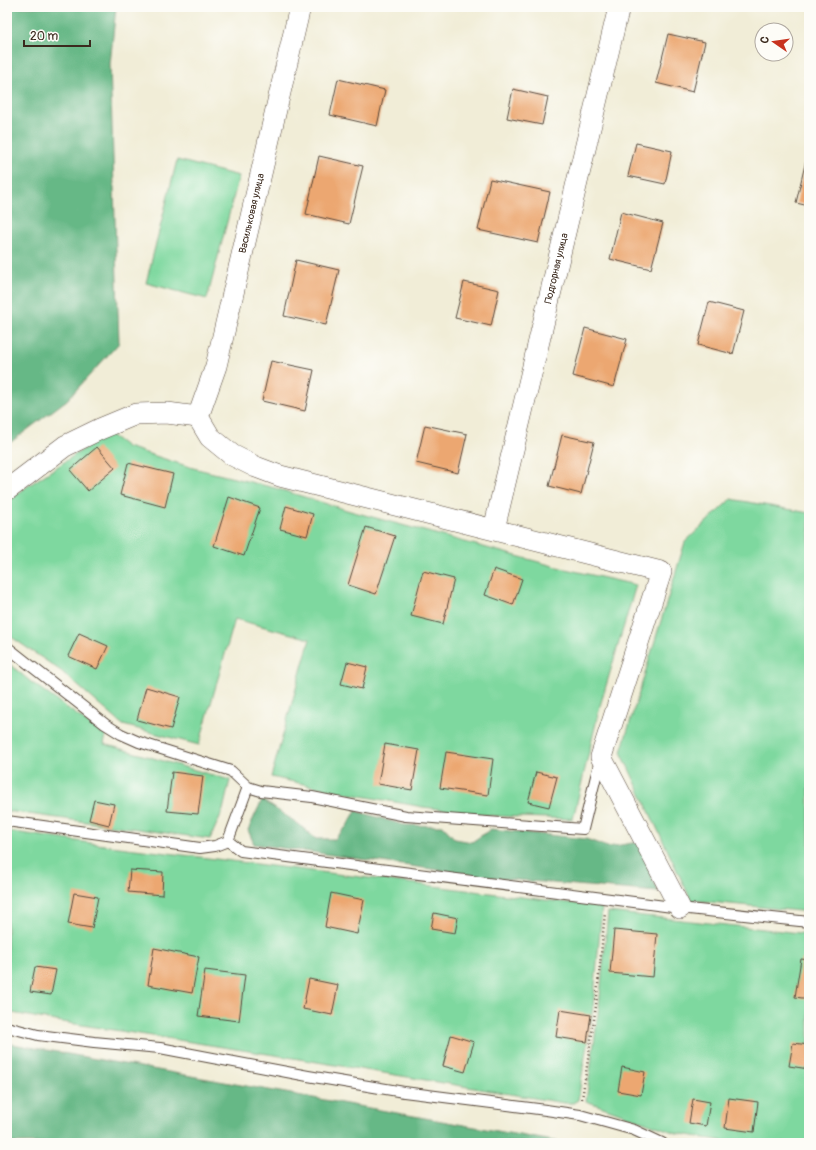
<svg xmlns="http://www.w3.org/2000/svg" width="816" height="1150" font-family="Pangolin,sans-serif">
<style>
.green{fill:#7ed89f;stroke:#5c815e}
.forest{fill:#66b886;stroke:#507152}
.building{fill:#eca771}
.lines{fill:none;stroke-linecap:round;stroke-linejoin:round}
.service-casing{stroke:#56473a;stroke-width:12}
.minor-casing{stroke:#56473a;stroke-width:22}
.path{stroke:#56473a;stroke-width:2.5;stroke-dasharray:1 3;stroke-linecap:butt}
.service{stroke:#fff;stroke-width:10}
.minor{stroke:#fff;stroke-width:21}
.labels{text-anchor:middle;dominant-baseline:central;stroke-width:3.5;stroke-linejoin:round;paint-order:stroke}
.street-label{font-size:10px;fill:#3b2a1e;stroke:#fdfcf7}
</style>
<rect width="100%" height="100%" fill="#fdfcf7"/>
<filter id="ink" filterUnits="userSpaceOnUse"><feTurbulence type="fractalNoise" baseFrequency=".025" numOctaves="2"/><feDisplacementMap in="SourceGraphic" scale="8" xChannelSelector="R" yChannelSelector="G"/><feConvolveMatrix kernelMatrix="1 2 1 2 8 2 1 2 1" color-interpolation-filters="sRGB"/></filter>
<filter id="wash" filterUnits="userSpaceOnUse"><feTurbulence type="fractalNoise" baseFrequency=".012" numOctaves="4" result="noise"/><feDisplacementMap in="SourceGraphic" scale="16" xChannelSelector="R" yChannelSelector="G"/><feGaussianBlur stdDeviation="0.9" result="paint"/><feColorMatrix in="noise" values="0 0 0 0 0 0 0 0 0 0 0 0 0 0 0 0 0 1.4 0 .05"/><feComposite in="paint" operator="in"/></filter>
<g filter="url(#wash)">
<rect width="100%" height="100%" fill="#f1edd7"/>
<path class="green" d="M177,160L239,176L207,299L146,283Z
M108,433L127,447L193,468L275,488L350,511L561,568L636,585L600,706L573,819L496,816L423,807L345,793L271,777L310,639L235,619L199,745L123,725L61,671L7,634V502L28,486Z
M731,499L809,513V912L691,900L621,752L685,542Z
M7,662L31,682L106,736L104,744L230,780L223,810L210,839L7,811Z
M7,831L111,846L602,907L593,1007L578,1100L573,1103H564L287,1057L56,1021L7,1012Z
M608,912L809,934V1143H735L676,1133L586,1101L599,1007Z"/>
<path class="forest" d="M7,7H116L110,64L119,343L67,400L7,445Z
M262,800L297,823L316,839H335L347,826L356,811L404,825L443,826L455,839L472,842L491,829L586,839L608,847L639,842L658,892L495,878L254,844L248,830Z
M7,1043L564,1143H7Z"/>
<g id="blocks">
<path class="building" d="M668,34L705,42L693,92L656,83Z
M338,79L385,90L377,126L330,115Z
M513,89L548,97L542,125L507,118Z
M636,143L672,151L665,184L628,176Z
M319,156L363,166L349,224L306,214Z
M806,160H809V206L796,203Z
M490,179L550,192L538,243L478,230Z
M621,212L663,223L651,269L610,259Z
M296,260L339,270L326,325L284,316Z
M464,282L499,290L491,326L455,318Z
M709,302L744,311L733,354L698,345Z
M585,328L627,339L614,387L573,376Z
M271,361L314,370L305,411L262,401Z
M425,425L467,434L458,473L416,463Z
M562,435L594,442L581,494L549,486Z
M97,447L115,468L88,491L70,470Z
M128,463L173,474L165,507L120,495Z
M229,497L260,508L244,556L214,546Z
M286,506L313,514L307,536L280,529Z
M366,527L395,536L376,594L348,585Z
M494,569L522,579L513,605L485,595Z
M423,571L454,579L443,624L411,616Z
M79,633L108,646L97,669L68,656Z
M347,662L367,667L362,689L341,684Z
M146,687L180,697L171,729L137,720Z
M385,744L419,750L412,790L378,784Z
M446,752L493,759L488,795L440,788Z
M172,772L203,776L198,814L167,811Z
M536,772L557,777L549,807L528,802Z
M94,800L114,804L109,825L89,820Z
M130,870L163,872L162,895L128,892Z
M74,893L98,897L92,928L68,924Z
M331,893L364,900L357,934L325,927Z
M434,913L458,918L455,933L431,929Z
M614,930L657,934L653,977L610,973Z
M154,948L199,957L192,993L148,985Z
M801,959L809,960V999L795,997Z
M35,967L56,970L51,995L30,992Z
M205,970L245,975L239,1021L198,1016Z
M309,979L338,985L332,1015L303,1009Z
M560,1010L591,1015L587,1042L556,1037Z
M451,1035L474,1042L465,1072L443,1066Z
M793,1043L809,1045V1069L789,1066Z
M622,1067L645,1072L641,1095L618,1091Z
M729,1098L758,1102L754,1132L725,1128Z
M693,1099L710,1102L706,1126L689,1123Z"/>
</g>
</g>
<g filter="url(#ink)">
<use href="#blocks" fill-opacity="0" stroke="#56473a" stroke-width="1"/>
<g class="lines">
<g class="service-casing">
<path id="service" d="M7,647L105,724L121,734L139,742L231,771L248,787L261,791L312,797L406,816L583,829L600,760
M7,821L200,848L215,846L228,841L248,787
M228,841L241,851L680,908L809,922
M7,1027L38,1035L94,1042L160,1048L308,1076L404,1092L546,1110L580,1115L634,1130L662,1143"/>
</g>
<g class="minor-casing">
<g id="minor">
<path d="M198,417L210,437L232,455L256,467L280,476L661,572L601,757L680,908"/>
<path id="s1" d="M198,417L216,366L300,7"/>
<path d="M7,490L65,446L100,429L136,414L167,413L198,417"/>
<path id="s2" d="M494,529L619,7"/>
</g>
</g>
<path class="path" d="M582,1099L596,1006L605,913"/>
<use href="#service" class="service"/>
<use href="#minor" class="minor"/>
</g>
</g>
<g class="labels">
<g class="street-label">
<text stroke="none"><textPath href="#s1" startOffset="211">Васильковая улица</textPath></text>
<text stroke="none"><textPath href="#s2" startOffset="268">Подгорная улица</textPath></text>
</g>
</g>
<rect width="816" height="1150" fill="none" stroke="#fdfcf7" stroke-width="24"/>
<g transform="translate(774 42) rotate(283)"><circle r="19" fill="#fdfcf7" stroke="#afa8a0"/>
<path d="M0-3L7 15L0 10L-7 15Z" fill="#c8321e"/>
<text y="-6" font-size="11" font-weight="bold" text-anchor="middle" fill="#3b2a1e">С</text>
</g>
<path d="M24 40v6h66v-6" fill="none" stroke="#3b2a1e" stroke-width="2"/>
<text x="30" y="40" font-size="12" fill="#3b2a1e" stroke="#fdfcf7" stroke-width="3" paint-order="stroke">20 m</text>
</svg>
